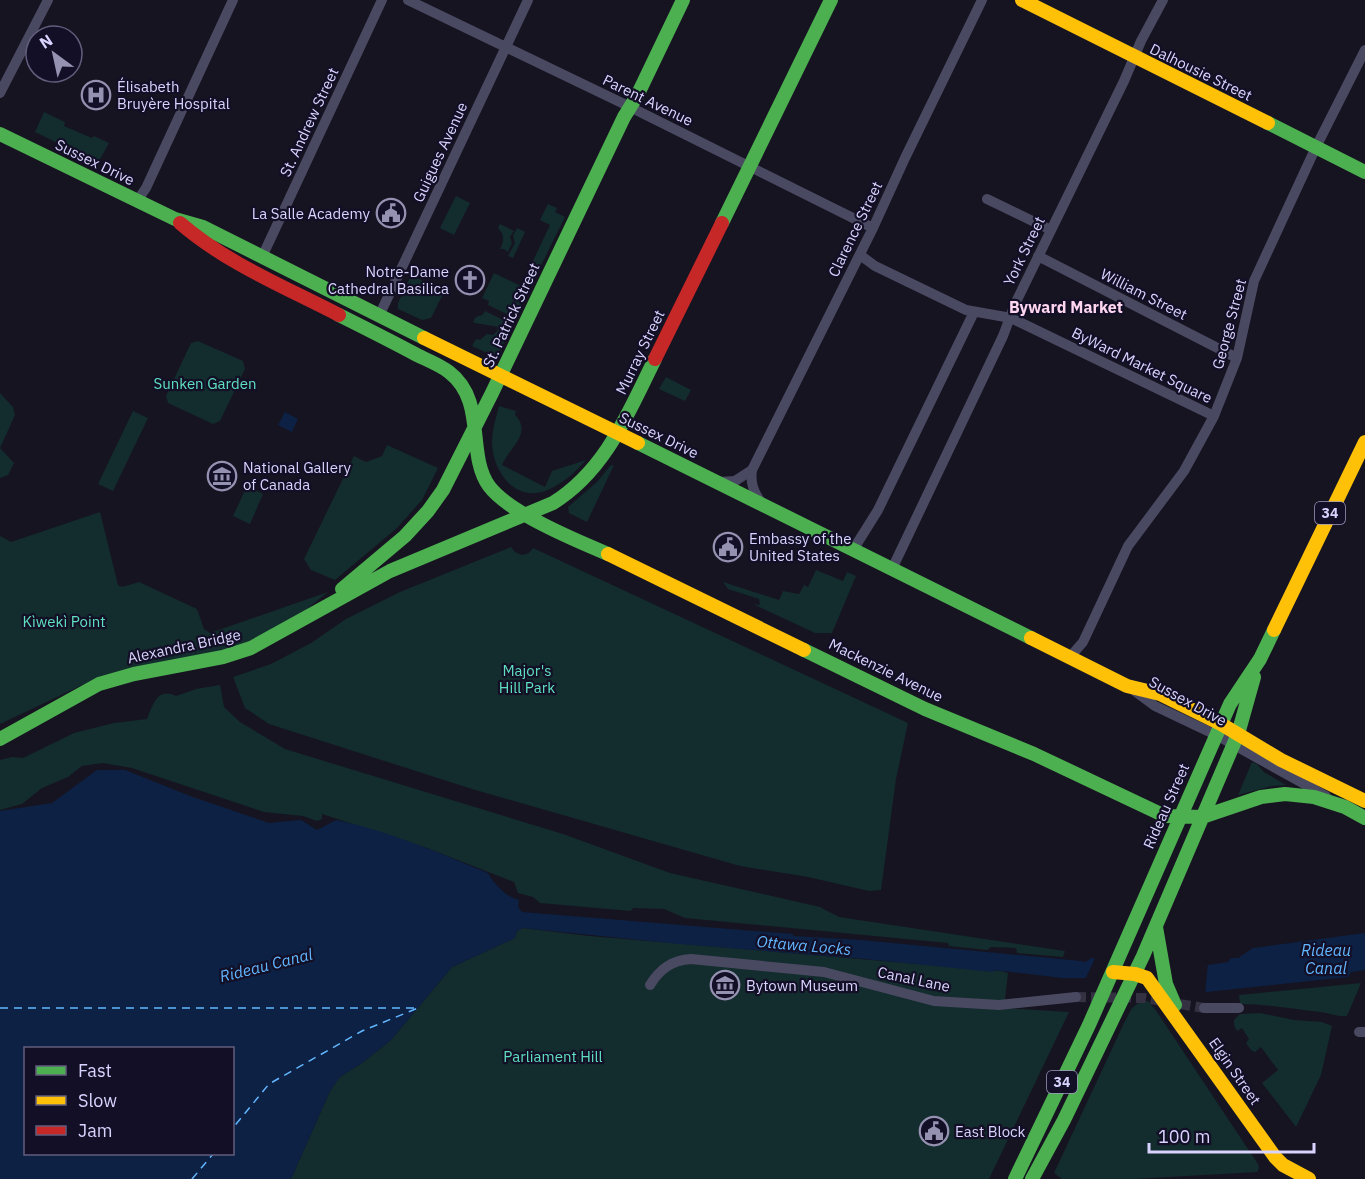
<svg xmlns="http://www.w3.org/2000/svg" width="1365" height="1179" font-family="'IBM Plex Sans',sans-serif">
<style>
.green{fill:#132c2d}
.water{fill:#0d2144;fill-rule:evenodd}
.pier{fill:#161421}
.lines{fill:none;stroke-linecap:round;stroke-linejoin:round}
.ferry{stroke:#62b6ff;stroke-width:1.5;stroke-dasharray:8 6;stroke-linecap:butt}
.street-tunnel{stroke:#333142;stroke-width:10;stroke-dasharray:10 5;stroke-linecap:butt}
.street{stroke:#4a4962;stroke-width:10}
.fast{stroke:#4caf50;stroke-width:14}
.slow{stroke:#ffc107;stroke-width:14}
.jam{stroke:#c62828;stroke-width:14}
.labels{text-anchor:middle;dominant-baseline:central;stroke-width:4.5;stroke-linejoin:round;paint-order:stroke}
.shield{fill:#130f26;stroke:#9e99be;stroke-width:1.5}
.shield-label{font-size:14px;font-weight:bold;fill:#d9d4ff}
.street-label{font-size:15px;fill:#d9d4ff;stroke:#130f26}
.poi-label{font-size:15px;fill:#d9d4ff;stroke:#130f26;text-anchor:start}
.park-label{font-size:15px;fill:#5fe0c0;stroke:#130f26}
.neighbourhood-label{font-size:16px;font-weight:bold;fill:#ffd6f0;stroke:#130f26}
.water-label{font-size:16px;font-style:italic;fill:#62b6ff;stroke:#130f26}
</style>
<rect width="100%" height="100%" fill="#161421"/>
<path class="green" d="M44,112L65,122L64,126L92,138L94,136L109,143L98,163L35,132Z
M456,196L470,203L454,235L440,228Z
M548,204L557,208L555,212L565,217L515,318L488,305L489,301L482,298L494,273L521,286L550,225L540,220Z
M500,224L514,231L510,237L512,243L508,252L504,249H500C504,241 505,235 498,228Z
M517,228L525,232L513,258L508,256L515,243L513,236Z
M411,275L437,288L436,291L443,294L431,318L422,320L398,309V303Z
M485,311L513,325L497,356H494L472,346L476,339L480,340L487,334L493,335L498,330L497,327C488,324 479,325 473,322L476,317L482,315Z
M198,341L243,361L245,369L220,421L213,424L168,403L166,396L191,343Z
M666,377L691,390L685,401L659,389Z
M0,393L13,407L15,415L0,448L14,463L8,475L0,478Z
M499,406L516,411L515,415C533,433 509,448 502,465L545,487L552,471L586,460C575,473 561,485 545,491C514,502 492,470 492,442C492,430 496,418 499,406Z
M133,411L148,418L113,491L98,484Z
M387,445L438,468L422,500L397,528L335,580L311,570L304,559L354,456L366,462L382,456Z
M614,465L587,522L569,513L568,507L597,482L610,466Z
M247,486L263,494L250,524L233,516Z
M100,512L118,585L122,587L139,582L197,609L204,629L210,633L328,592L292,621L255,640L225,650L95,679L0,724V536L11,542Z
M511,547L515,552L522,555L529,553L533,548L908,723L896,779L881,890L869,891L808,877L740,866L472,789L269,724L245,708L233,677L271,664L311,643L346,619L400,592Z
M816,570L843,581L847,572L856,576L832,633H815L753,604L760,605L759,599L728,589L723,582L779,600L783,591L799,594L804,585L808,587Z
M220,685L224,707L240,722L285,749L563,834L670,873L820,907L839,917L1065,951L1063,957L1017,953L1016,948L991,947L987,950L949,946L948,943L685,918L664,909L633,908L631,911L540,903L533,897L518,893L514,882L427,848L322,814V819L317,821L303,816L264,812L132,768L103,763L82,766L68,777L42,788L22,804L0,810V760L12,757L23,758L74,733L114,723L147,719C153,705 157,687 176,696L196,689Z
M1252,762L1257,764L1264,772L1286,785L1272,786L1238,795Z
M523,928L589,936L1001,971L1008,973L1004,1008L1069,1012L989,1179H291L330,1091L340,1077L362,1063L391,1040L452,967L515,938L517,931Z
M1361,983L1347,1016C1337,1017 1330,1013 1320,1012C1293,1009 1267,1004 1240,1004L1239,995Z
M1141,1001H1148L1155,1009L1258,1164L1259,1168L1257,1172L1134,1179H1062L1054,1173L1124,1023L1132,1008Z
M1260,1013L1294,1020L1322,1022L1332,1026L1321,1075L1296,1127L1262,1083L1278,1070L1261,1047L1255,1052L1251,1050L1246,1043L1249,1039L1242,1028L1237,1031L1234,1025V1020L1240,1014Z"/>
<path class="water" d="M285,412L298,419L292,432L278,425Z
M97,770H125L190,796L269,823L301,820L317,830L336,820C389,831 439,853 488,873C494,884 506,897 519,900L518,907L522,912L793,934V936L861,940L1081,961L1086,962L1091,958L1208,965L1228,962L1231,958H1238L1253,948L1365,933V970L1351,972L1348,977L1207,992L1083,978H1062L994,970L993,972L866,959L679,944L523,928L517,931L515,938L452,967L391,1040L362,1063L340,1077L330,1091L291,1179H0V811L52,803ZM26,1048H232V1154H26Z"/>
<path class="pier" d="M1096,956L1208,962L1205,995L1084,982Z"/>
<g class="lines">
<path class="ferry" d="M0,1008H418L362,1031L269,1084L232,1129
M192,1179L213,1154"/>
<path class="street-tunnel" d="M1076,997L1144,998L1204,1008"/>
<path class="street" d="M408,0L622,103L873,228
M0,93L48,0
M987,199L1051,230
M137,201L146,188L233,0
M860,255L875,266L966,310L1011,318L1214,416
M1038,256L1237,358
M262,257L382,0
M379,316L528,0
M720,482L735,481L752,470
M762,504C754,492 750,484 752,470L873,228L905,158L982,0
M853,550L878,510L974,312
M892,569L1003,336L1015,304L1124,81L1141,41L1163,0
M1070,657L1083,642L1128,546L1184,471L1214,416L1237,358L1254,281L1316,147L1365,50
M1132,689L1155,706L1216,735L1326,796
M650,985C660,969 672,960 691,959L824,972L934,1001L999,1005L1076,997
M1204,1008H1239
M1359,1032H1365"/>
<path class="fast" d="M1268,123L1365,172
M0,134L175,219L203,227L424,338
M722,223L831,0
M339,315C365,328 391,341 417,355C427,360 440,365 449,372C487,401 466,454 489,486C509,513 577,541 608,554
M638,443L1031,638
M342,589L405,536L428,511L443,490L492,393L624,117L637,96L683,0
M804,650L925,709L1034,754L1165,816L1202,817L1261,797L1285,794L1314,797L1345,807L1365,818
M0,739L99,684L134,674L223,657L251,648L390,571L553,503C606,470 628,413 655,359
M1156,927L1166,984L1175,1005
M1015,1179L1089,1025L1230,704L1260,659L1274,630
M1032,1179L1064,1120L1143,956L1238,734L1254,677"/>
<path class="slow" d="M1022,0L1268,123
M424,338L638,443
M608,554L804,650
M1274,630L1365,442
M1031,638L1127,686L1160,694L1221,724L1281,760L1365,801
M1113,972L1135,974L1147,978L1275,1157L1283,1165L1309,1179"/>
<path class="jam" d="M180,223C226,263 285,287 339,315
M655,359L722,223"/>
</g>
<defs>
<g id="hospital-ring" transform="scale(1.5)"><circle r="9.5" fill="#130f26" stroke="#9591b1" stroke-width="1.5"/><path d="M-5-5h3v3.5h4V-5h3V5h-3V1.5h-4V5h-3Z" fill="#9591b1"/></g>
<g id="civic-ring" transform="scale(1.5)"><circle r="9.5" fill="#130f26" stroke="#9591b1" stroke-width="1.5"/><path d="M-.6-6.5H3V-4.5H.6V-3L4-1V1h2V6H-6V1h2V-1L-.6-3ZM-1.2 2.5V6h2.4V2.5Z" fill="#9591b1"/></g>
<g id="church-ring" transform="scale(1.5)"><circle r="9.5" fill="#130f26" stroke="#9591b1" stroke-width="1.5"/><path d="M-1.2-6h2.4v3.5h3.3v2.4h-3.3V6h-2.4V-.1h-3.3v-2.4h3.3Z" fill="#9591b1"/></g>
<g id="museum-ring" transform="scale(1.5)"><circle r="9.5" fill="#130f26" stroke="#9591b1" stroke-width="1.5"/><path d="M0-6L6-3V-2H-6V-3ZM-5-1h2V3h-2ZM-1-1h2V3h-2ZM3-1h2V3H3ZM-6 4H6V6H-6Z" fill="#9591b1"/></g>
</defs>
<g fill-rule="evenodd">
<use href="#hospital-ring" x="96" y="95"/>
<use href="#civic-ring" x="391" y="213"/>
<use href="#church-ring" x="470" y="280"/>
<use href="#museum-ring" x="222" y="476"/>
<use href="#civic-ring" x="728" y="547"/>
<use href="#museum-ring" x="725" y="985"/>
<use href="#civic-ring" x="934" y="1131"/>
</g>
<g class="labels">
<g class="shield">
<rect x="1315" y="502" width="30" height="22" rx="4.5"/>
<rect x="1047" y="1071" width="30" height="22" rx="4.5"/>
</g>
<g class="shield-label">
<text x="1330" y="513">34</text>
<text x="1062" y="1082">34</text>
</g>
<g class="street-label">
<text transform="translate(1201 72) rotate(26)">Dalhousie Street</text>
<text transform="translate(648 100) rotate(26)">Parent Avenue</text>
<text transform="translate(309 122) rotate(-65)">St. Andrew Street</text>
<text transform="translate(440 152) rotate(-65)">Guigues Avenue</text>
<text transform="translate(95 162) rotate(26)">Sussex Drive</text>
<text transform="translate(855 229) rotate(-64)">Clarence Street</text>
<text transform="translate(1024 251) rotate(-64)">York Street</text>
<text transform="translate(1144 294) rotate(27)">William Street</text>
<text transform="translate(511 315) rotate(-65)">St. Patrick Street</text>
<text transform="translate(1229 324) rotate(-75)">George Street</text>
<text transform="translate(640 352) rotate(-64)">Murray Street</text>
<text transform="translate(1142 365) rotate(26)">ByWard Market Square</text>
<text transform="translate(659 435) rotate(26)">Sussex Drive</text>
<text transform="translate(184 646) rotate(-12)">Alexandra Bridge</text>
<text transform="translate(886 670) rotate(26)">Mackenzie Avenue</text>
<text transform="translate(1188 701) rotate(29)">Sussex Drive</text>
<text transform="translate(1166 806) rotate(-66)">Rideau Street</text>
<text transform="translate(914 979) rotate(12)">Canal Lane</text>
<text transform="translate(1235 1071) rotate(55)">Elgin Street</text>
</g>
<g class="poi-label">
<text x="117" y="86">Élisabeth<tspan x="117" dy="17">Bruyère Hospital</tspan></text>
<text x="370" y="213" text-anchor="end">La Salle Academy</text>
<text x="449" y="271" text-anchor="end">Notre-Dame<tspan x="449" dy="17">Cathedral Basilica</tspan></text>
<text x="243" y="467">National Gallery<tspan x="243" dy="17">of Canada</tspan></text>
<text x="749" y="538">Embassy of the<tspan x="749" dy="17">United States</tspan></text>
<text x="746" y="985">Bytown Museum</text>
<text x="955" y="1131">East Block</text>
</g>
<g class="park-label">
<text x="205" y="383">Sunken Garden</text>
<text x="64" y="621">Kìwekì Point</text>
<text x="527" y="670">Major's<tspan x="527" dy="17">Hill Park</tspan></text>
<text x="553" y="1056">Parliament Hill</text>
</g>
<g class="neighbourhood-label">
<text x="1066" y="307">Byward Market</text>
</g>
<g class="water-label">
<text transform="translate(804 945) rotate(5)">Ottawa Locks</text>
<text x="1326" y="950">Rideau<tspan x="1326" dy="18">Canal</tspan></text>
<text transform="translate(266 965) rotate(-14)">Rideau Canal</text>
</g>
</g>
<rect x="24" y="1047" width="210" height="108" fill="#130f26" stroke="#625e7d" stroke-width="1.5"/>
<rect x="36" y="1066" width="30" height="9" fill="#4caf50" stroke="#625e7d" stroke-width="1.5"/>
<text x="78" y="1077" font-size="18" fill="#d9d4ff">Fast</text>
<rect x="36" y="1096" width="30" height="9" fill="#ffc107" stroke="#625e7d" stroke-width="1.5"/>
<text x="78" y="1107" font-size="18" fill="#d9d4ff">Slow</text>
<rect x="36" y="1126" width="30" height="9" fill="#c62828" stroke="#625e7d" stroke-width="1.5"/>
<text x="78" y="1137" font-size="18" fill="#d9d4ff">Jam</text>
<g transform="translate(54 54) rotate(327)"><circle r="28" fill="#130f26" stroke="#625e7d" stroke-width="1.5"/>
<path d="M0-4.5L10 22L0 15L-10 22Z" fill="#9591b1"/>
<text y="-9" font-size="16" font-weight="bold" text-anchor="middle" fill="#d9d4ff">N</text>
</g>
<path d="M1149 1143v9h165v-9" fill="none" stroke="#d9d4ff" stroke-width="3"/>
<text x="1158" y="1143" font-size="18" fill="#d9d4ff" stroke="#130f26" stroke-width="4.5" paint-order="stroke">100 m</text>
</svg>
